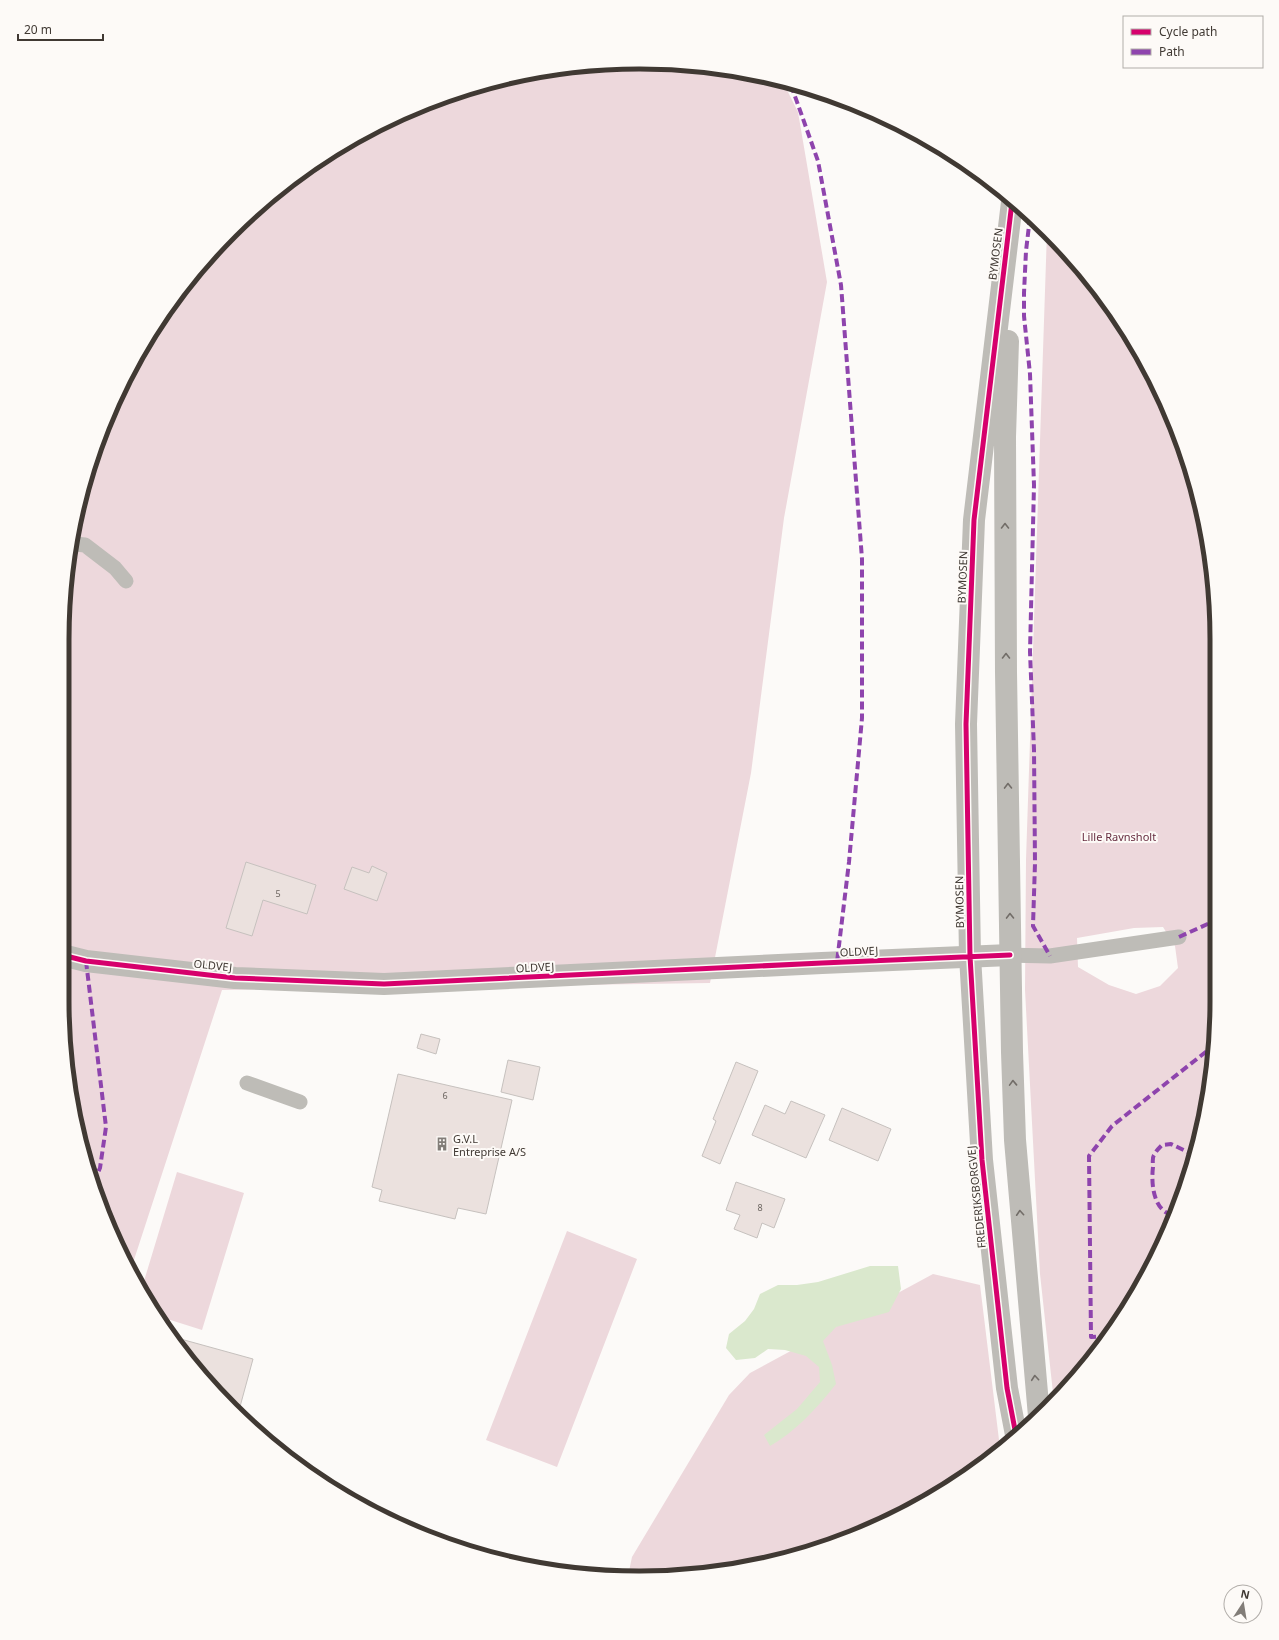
<svg xmlns="http://www.w3.org/2000/svg" width="1279" height="1640" font-family="'Noto Sans',sans-serif">
<style>
.green{fill:#edd8dc;fill-rule:evenodd}
.water{fill:#dae8cd}
.building{fill:#ebe1de;stroke:#c6c1be}
.lines{fill:none;stroke-linecap:round;stroke-linejoin:round}
.service{stroke:#bebcb7;stroke-width:15}
.minor{stroke:#bebcb7;stroke-width:22}
.tertiary{stroke:#bebcb7;stroke-width:22}
.quiet{stroke:#8e44ad;stroke-width:4;stroke-dasharray:8 4;stroke-linecap:butt}
.cycleway-casing{stroke:#fdfaf7;stroke-width:8}
.cycleway{stroke:#d6006c;stroke-width:5}
.oneway{stroke:#726d68}
.labels{text-anchor:middle;dominant-baseline:central;stroke-width:4;stroke-linejoin:round;paint-order:stroke}
.number-label{font-size:9px;fill:#6c6560}
.street-label{font-size:11px;fill:#403933;stroke:#fdfaf7}
.park-label{font-size:11px;fill:#672d40;stroke:#fdfaf7}
.poi-label{font-size:11px;fill:#403933;stroke:#fdfaf7;text-anchor:start}
.rim{fill:none;stroke:#403933;stroke-width:5}
</style>
<rect width="100%" height="100%" fill="#fcfaf8"/>
<path class="green" d="M640,62L752,73L783,82L798,112L827,282L784,518L751,773L710,983L222,990L131,1269L82,1150L62,1000L63,602L93,454L122,384L181,288L259,205L319,159L419,106L527,73Z
M1047,231L1120,319L1186,454L1212,564V1076L1186,1186L1120,1321L1054,1402L1040,1274L1025,990L1026,860ZM1163,927L1175,946L1178,968L1160,986L1136,994L1109,985L1078,967L1077,938L1134,928Z
M177,1172L244,1193L202,1330L161,1317L141,1291Z
M567,1231L637,1259L557,1467L486,1440Z
M933,1274L980,1285L1000,1448L960,1481L825,1547L715,1573L640,1578L628,1576L632,1557L729,1395L750,1373Z"/>
<path class="water" d="M870,1266H898L901,1289L889,1312L836,1327L823,1341L832,1365L836,1384C818,1407 795,1432 770,1446L764,1435L797,1409L820,1382L819,1367L806,1356L785,1350L768,1349L755,1358L736,1360L726,1348L729,1334L745,1321L754,1309L760,1294L778,1285H797L818,1282Z"/>
<path class="building" d="M246,862L316,885L307,914L263,900L252,936L226,928Z
M372,866L387,873L377,901L344,889L352,867L369,873Z
M421,1034L440,1039L436,1054L417,1048Z
M508,1060L540,1067L533,1100L501,1092Z
M736,1062L758,1071L720,1164L702,1156L716,1121L713,1119Z
M398,1074L512,1100L486,1214L458,1208L455,1219L379,1201L382,1190L372,1187Z
M791,1101L825,1115L806,1158L752,1135L765,1105L785,1114Z
M842,1108L891,1129L878,1161L829,1140Z
M736,1182L785,1199L774,1228L762,1223L757,1238L734,1229L740,1215L726,1210Z
M177,1338L253,1359L238,1414L231,1409Z"/>
<g class="lines">
<path class="service" d="M75,544L85,545L115,568L126,581
M1010,955L1050,956L1179,937
M247,1083L300,1102"/>
<path class="minor" d="M62,955L86,961L235,978L384,984L822,963L1010,955"/>
<path class="tertiary" d="M1012,202L974,520L966,724L970,956L982,1160L1007,1388L1016,1435
M1008,341L1005,437L1006,672L1012,1052L1015,1140L1039,1416"/>
<path class="quiet" d="M791,85L818,161L841,285L862,559V718L849,862L837,962
M1030,217L1026,251L1024,293V316L1030,374L1034,485L1030,652L1034,750L1035,863L1033,926L1050,956
M1179,937L1212,922
M86,961L106,1127L100,1168L94,1181
M1172,1215C1153,1210 1151,1183 1153,1167C1153,1163 1152,1158 1154,1155C1156,1151 1159,1148 1162,1145L1171,1144L1194,1155
M1108,1336L1091,1337L1089,1156L1112,1126L1212,1047"/>
<g class="cycleway-casing">
<path id="cycleway" d="M1012,202L974,520L966,724L970,956L982,1160L1007,1388L1016,1435
M62,955L86,961L235,978L384,984L822,963L1010,955"/>
</g>
<use href="#cycleway" class="cycleway"/>
</g>
<defs><path id="oneway-chevron" d="M-2-3.5L2.5 0L-2 3.5" fill="none" stroke-width="1.6" stroke-linecap="round" stroke-linejoin="round"/></defs>
<g class="oneway">
<use href="#oneway-chevron" transform="translate(1005 526) rotate(-90)"/>
<use href="#oneway-chevron" transform="translate(1006 656) rotate(-90)"/>
<use href="#oneway-chevron" transform="translate(1008 786) rotate(-91)"/>
<use href="#oneway-chevron" transform="translate(1010 916) rotate(-91)"/>
<use href="#oneway-chevron" transform="translate(1013 1083) rotate(-92)"/>
<use href="#oneway-chevron" transform="translate(1020 1213) rotate(-94)"/>
<use href="#oneway-chevron" transform="translate(1035 1378) rotate(-95)"/>
</g>
<defs>
<g id="building-bare" transform="scale(1.08)"><path d="M-4-6H4V6H1V3H-1V6H-4ZM-2.5-4.3h1.7v1.8h-1.7ZM.8-4.3h1.7v1.8H.8ZM-2.5-1h1.7V.8h-1.7ZM.8-1h1.7V.8H.8Z" fill="#827d78" stroke="#fdfaf7" stroke-width="2.5" paint-order="stroke"/></g>
</defs>
<g fill-rule="evenodd">
<use href="#building-bare" x="442" y="1144"/>
</g>
<g class="labels">
<g class="number-label">
<text x="278" y="893">5</text>
<text x="445" y="1095">6</text>
<text x="760" y="1207">8</text>
</g>
<g class="street-label">
<text transform="translate(995 254) rotate(-83)">BYMOSEN</text>
<text transform="translate(962 577) rotate(-88)">BYMOSEN</text>
<text transform="translate(959 902) rotate(-91)">BYMOSEN</text>
<text transform="translate(859 951) rotate(-3)">OLDVEJ</text>
<text transform="translate(213 965) rotate(6)">OLDVEJ</text>
<text transform="translate(535 967) rotate(-3)">OLDVEJ</text>
<text transform="translate(976 1197) rotate(-96)">FREDERIKSBORGVEJ</text>
</g>
<g class="park-label">
<text x="1119" y="836">Lille Ravnsholt</text>
</g>
<g class="poi-label">
<text x="453" y="1138">G.V.L<tspan x="453" dy="13">Entreprise A/S</tspan></text>
</g>
</g>
<path d="M0 0H1279V1640H0ZM639 69H640A570 570 0 0 1 1210 639V1001A570 570 0 0 1 640 1571H639A570 570 0 0 1 69 1001V639A570 570 0 0 1 639 69Z" fill="#fdfaf7" fill-rule="evenodd"/>
<path class="rim" d="M639 69H640A570 570 0 0 1 1210 639V1001A570 570 0 0 1 640 1571H639A570 570 0 0 1 69 1001V639A570 570 0 0 1 639 69Z"/>
<rect x="1123" y="16" width="140" height="52" fill="#fdfaf7" stroke="#b1ada9"/>
<rect x="1131" y="29" width="20" height="6" fill="#d6006c" stroke="#b1ada9"/>
<text x="1159" y="36" font-size="12" fill="#403933">Cycle path</text>
<rect x="1131" y="49" width="20" height="6" fill="#8e44ad" stroke="#b1ada9"/>
<text x="1159" y="56" font-size="12" fill="#403933">Path</text>
<g transform="translate(1243 1604) rotate(12)"><circle r="19" fill="#fdfaf7" stroke="#b1ada9"/>
<path d="M0-3L7 15L0 10L-7 15Z" fill="#827d78"/>
<text y="-6" font-size="11" font-weight="bold" text-anchor="middle" fill="#403933">N</text>
</g>
<path d="M18 34v6h85v-6" fill="none" stroke="#403933" stroke-width="2"/>
<text x="24" y="34" font-size="12" fill="#403933" stroke="#fdfaf7" stroke-width="3" paint-order="stroke">20 m</text>
</svg>
